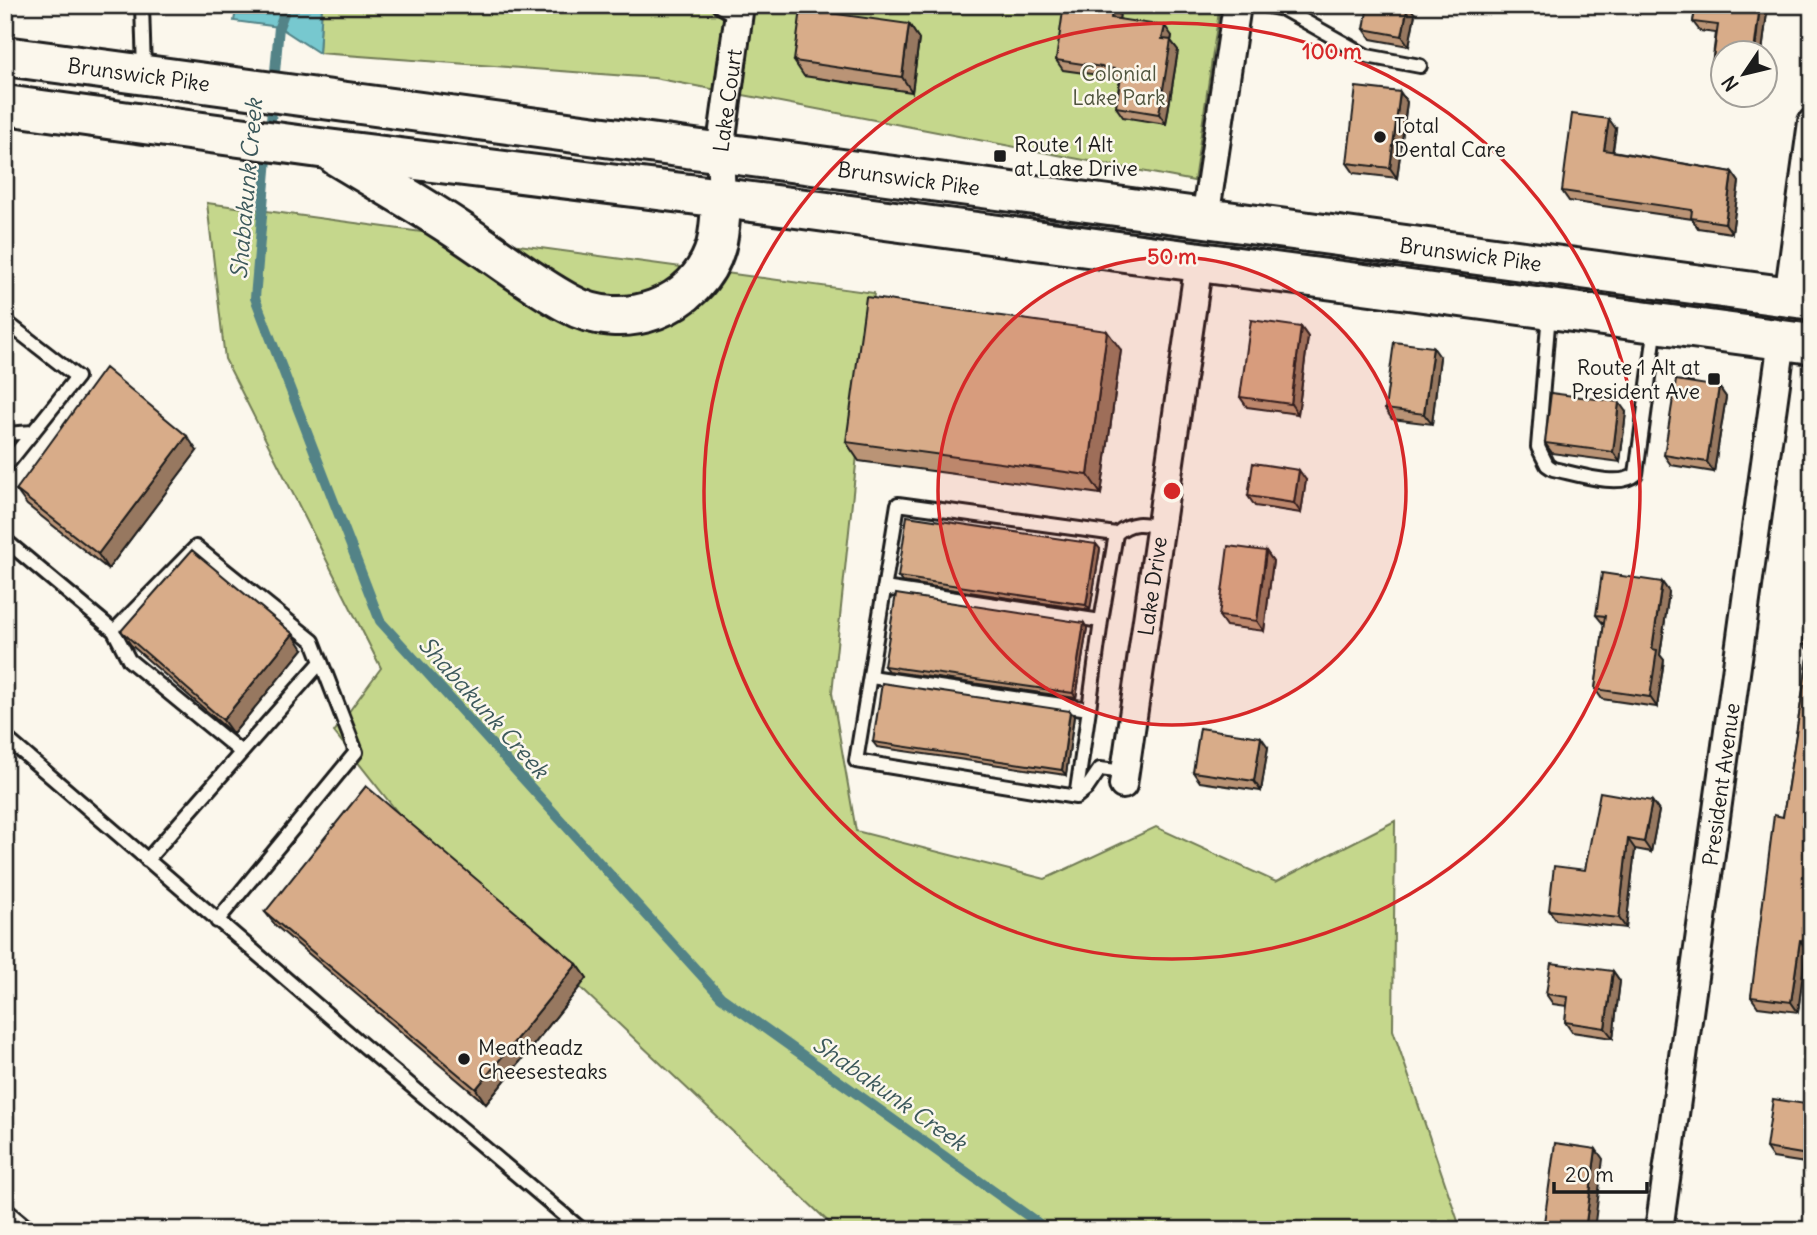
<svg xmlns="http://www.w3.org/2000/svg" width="1817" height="1235" font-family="Delius,sans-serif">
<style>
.green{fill:#c5d78c;stroke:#707a54;stroke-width:2}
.water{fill:#77c8cf;stroke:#538387;stroke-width:2}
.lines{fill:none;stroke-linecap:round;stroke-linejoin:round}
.stream{stroke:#538387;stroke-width:10}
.lane-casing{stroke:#1c1c1c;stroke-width:18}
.street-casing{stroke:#1c1c1c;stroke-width:32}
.primary-casing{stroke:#1c1c1c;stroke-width:44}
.lane{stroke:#fbf7ec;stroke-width:12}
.street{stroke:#fbf7ec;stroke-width:26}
.primary{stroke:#fbf7ec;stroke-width:38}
.wall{fill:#ba9476;stroke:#1c1c1c;stroke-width:2}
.shaded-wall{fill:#977860;stroke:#1c1c1c;stroke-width:2}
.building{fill:#d8ac89;stroke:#1c1c1c;stroke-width:2}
.ring{fill:none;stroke:#d62828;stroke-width:3.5}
.poi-dot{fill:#1c1c1c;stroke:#fbf7ec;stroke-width:2.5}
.labels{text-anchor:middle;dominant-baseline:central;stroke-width:5;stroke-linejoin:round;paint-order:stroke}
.park-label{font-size:21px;fill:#4f543e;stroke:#fbf7ec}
.street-label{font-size:21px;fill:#1c1c1c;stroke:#fbf7ec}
.poi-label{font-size:21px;fill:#1c1c1c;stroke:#fbf7ec;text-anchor:start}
.water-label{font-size:23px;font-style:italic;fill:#3c585b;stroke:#fbf7ec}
.centre{fill:#d62828;stroke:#fbf7ec;stroke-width:3.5}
.ring-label{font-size:21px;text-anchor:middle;font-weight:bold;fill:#d62828;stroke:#fbf7ec;stroke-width:5;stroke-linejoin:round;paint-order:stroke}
</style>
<rect width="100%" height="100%" fill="#fbf7ec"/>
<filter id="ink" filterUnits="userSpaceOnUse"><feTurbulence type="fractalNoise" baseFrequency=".0143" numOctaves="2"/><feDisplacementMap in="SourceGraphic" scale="14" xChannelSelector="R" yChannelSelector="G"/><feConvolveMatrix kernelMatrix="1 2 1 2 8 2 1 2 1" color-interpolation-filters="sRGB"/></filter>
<g filter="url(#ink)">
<path class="green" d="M322,5H1220L1194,181L654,78L319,53Z
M207,203L874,293L832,693L856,831L1045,879L1156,827L1276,882L1395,821L1393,1030L1461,1230H837L406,823L334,732L381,668L225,359Z"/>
<path class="water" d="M237,5H322L319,53L279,27L234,21Z"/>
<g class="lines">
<path class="stream" d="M274,83L279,27L287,5
M270,132L273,98
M268,147L255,298L380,621L721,997L1048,1230"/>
<g class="lane-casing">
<path id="lane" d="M142,5L144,71
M718,5L738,17
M1263,5L1283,9L1367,56L1420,66
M1549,313L1538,447L1547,465L1553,469C1574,473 1620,489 1636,474L1656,325
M5,321L77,377L5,467
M5,434L33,432
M5,540L114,631L196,547L313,641L356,752L217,921
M1101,621L1116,534
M114,631L129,660L241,752
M871,677L1089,709L1101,621L884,588
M5,737L357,1040L582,1230
M1125,772L1100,769L1087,788L1076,797L856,761L898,504L1116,534C1131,521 1142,523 1160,527
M1076,797L1089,709
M147,860L321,662
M5,1209L30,1230"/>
</g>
<g class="street-casing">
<g id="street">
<path id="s1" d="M722,198L720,152L740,5"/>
<path d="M1205,219L1237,5"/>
<path d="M1788,297L1812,122"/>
<path id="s2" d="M1123,785L1199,262"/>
<path id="s3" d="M1659,1230L1782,340"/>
</g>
</g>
<g class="primary-casing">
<g id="primary">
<path id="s4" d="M5,56L1812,300"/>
<path d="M5,105L327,149L722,198L1812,344"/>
<path d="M337,156C378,181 421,205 461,232C496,255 531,283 568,303C622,334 698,308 716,246C720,231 720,213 722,198"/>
</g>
</g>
<use href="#lane" class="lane"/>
<use href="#street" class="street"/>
<use href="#primary" class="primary"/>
</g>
<path class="wall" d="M1121,5L1119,19L1172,36L1171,41L1178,50L1166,124L1123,117L1116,107L1120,78L1063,70L1056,60L1080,14Z
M1696,5H1768L1762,52H1723V82L1718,81L1711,72L1716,33L1700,31L1693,22Z
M1415,14L1409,46L1371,39L1364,29Z
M909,24L919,39L912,92L804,76L794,61Z
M1400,92L1407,102L1397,178L1354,173L1347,163Z
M1616,129L1613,151L1732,172L1739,182L1732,233L1698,228L1692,219L1569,201L1562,191Z
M1301,327L1308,337L1298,414L1247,407L1240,397Z
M1121,350L1101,494L859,461L846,442Z
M1440,357L1432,424L1392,419L1385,409Z
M1719,387L1726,397L1714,472L1671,465L1664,455Z
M1626,412L1620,462L1552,453L1545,443Z
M197,451L108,569L27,505L16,490Z
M1306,480L1301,513L1255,506L1248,496Z
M1096,544L1100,549L1090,610L902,582L898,577Z
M1266,551L1273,561L1264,631L1226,626L1219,616Z
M1662,582L1669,592L1660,655L1664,660L1657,707L1602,699L1595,689L1604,625L1596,615Z
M1812,596V950L1806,949L1798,1012L1758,1007L1751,997L1783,817L1809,652L1803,644Z
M1087,628L1076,698L888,671L884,666Z
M121,631L303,649L233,734L131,645Z
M1074,716L1066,775L877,747L873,742Z
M1268,747L1261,791L1200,782L1193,772Z
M1652,801L1659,811L1651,852L1635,849L1626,928L1556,920L1549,910L1585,870Z
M265,912L577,964L587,978L486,1104L276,926Z
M1613,971L1620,981L1613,1038L1572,1032L1565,1022L1567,1006L1553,1004L1546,994Z
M1812,1105V1164L1773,1158L1766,1148Z"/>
<path class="shaded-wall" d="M1113,5H1121L1118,28L1111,18Z
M1408,5L1415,14L1409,46L1402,36Z
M1760,5H1768L1762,52H1755Z
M909,24L919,39L912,92L902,77Z
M1165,26L1172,36L1171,41L1178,50L1166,124L1159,114L1162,39Z
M1400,92L1407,102L1397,178L1390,168Z
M1609,119L1616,129L1611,160L1604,150Z
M1732,172L1739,182L1732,233L1725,223Z
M1301,327L1308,337L1298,414L1291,404Z
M1107,331L1121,350L1101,494L1088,475Z
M1433,347L1440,357L1432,424L1424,414Z
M1719,387L1726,397L1714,472L1707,462Z
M1619,402L1626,412L1620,462L1613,452Z
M187,436L197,451L108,569L98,554Z
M1299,470L1306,480L1301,513L1294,503Z
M1096,544L1100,549L1090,610L1086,605Z
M1266,551L1273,561L1264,631L1257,621Z
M1662,582L1669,592L1660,655L1664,660L1657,707L1650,697L1652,649Z
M1084,623L1087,628L1076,698L1073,693Z
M293,634L303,649L233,734L223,720Z
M1070,711L1074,716L1066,775L1062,770Z
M1261,737L1268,747L1261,791L1254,781Z
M1652,801L1659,811L1651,852L1644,842Z
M1628,839L1635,849L1626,928L1619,918Z
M1800,940L1806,949L1798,1012L1791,1002Z
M577,964L587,978L486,1104L476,1089Z
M1613,971L1620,981L1613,1038L1605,1028Z
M1810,1139L1812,1141V1160L1808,1155Z
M1596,1149L1603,1159L1594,1230H1585Z"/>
<path class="building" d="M1082,5H1113L1111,18L1165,26L1162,39L1171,40L1159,114L1116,107L1122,70L1056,60L1063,11L1080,14Z
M1368,5H1408L1402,36L1364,29Z
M1696,5H1760L1754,52H1757H1723V73L1711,72L1718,25L1693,22Z
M801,9L909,24L902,77L794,61Z
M1356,87L1400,92L1390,168L1347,163Z
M1572,114L1609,119L1604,150L1732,172L1725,223L1691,218L1692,210L1562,191Z
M866,297L1107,331L1088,475L846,442Z
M1251,320L1301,327L1291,404L1240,397Z
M1394,342L1433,347L1424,414L1385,409Z
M105,368L187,436L98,554L16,490Z
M1676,380L1719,387L1707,462L1664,455Z
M1551,393L1619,402L1613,452L1545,443Z
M1253,463L1299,470L1294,503L1248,496Z
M907,516L1096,544L1086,605L898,577Z
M1228,546L1266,551L1257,621L1219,616Z
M192,550L293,634L223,720L121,631Z
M1602,573L1662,582L1652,649L1657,650L1650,697L1595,689L1605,616L1596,615Z
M896,594L1084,623L1073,693L884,666Z
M1810,596H1812V941L1800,940L1791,1002L1751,997L1774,815L1783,817L1810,645L1803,644Z
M882,683L1070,711L1062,770L873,742Z
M1200,728L1261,737L1254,781L1193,772Z
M366,786L577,964L476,1089L265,912Z
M1600,792L1652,801L1644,842L1628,839L1619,918L1549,910L1554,866L1585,870Z
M1551,963L1613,971L1605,1028L1565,1022L1568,997L1546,994Z
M1773,1099L1812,1105V1139H1810L1808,1155L1766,1148Z
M1555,1143L1596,1149L1585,1230H1543Z"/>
</g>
<circle cx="1172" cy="491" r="234" fill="#d62828" fill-opacity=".12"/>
<g class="ring">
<circle cx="1172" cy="491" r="234"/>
<circle cx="1172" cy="491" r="468"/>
</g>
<g class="poi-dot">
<circle cx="1380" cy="137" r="7"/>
<rect x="993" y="149" width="14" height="14" rx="3.5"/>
<rect x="1707" y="372" width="14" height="14" rx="3.5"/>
<circle cx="464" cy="1059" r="7"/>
</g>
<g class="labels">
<g class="park-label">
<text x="1119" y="73">Colonial<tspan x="1119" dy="24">Lake Park</tspan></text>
</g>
<g class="street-label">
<text stroke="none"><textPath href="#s4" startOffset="135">Brunswick Pike</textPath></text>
<text stroke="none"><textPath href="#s1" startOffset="98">Lake Court</textPath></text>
<text stroke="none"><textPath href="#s4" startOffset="912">Brunswick Pike</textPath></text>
<text stroke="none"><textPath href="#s4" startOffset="1479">Brunswick Pike</textPath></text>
<text stroke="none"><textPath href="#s2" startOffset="201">Lake Drive</textPath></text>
<text stroke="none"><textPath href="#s3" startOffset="450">President Avenue</textPath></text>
</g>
<g class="poi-label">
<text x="1394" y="125">Total<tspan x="1394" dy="24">Dental Care</tspan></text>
<text x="1014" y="144">Route 1 Alt<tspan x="1014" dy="24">at Lake Drive</tspan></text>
<text x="1700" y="367" text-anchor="end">Route 1 Alt at<tspan x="1700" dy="24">President Ave</tspan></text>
<text x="478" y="1047">Meatheadz<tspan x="478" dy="24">Cheesesteaks</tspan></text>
</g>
<g class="water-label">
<text transform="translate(246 189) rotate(-85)">Shabakunk Creek</text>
<text transform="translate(484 707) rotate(48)">Shabakunk Creek</text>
<text transform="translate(890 1093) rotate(35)">Shabakunk Creek</text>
</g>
</g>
<circle cx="1172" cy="491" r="10" class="centre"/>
<g class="ring-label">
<text x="1332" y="59">100 m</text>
<text x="1172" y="264">50 m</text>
</g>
<rect width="1817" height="1235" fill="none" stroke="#fbf7ec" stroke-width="28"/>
<rect x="14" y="14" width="1789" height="1207" fill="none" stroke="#1c1c1c" stroke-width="2.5" filter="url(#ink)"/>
<g transform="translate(1744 74) rotate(235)"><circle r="33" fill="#fbf7ec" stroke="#a29f99" stroke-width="2"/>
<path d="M0-5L12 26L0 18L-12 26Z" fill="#1c1c1c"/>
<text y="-10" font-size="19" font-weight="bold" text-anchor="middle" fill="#1c1c1c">N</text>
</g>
<path d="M1554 1182v10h93v-10" fill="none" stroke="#1c1c1c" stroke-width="3.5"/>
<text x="1565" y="1182" font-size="21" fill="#1c1c1c" stroke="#fbf7ec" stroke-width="5" paint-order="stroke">20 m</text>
</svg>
